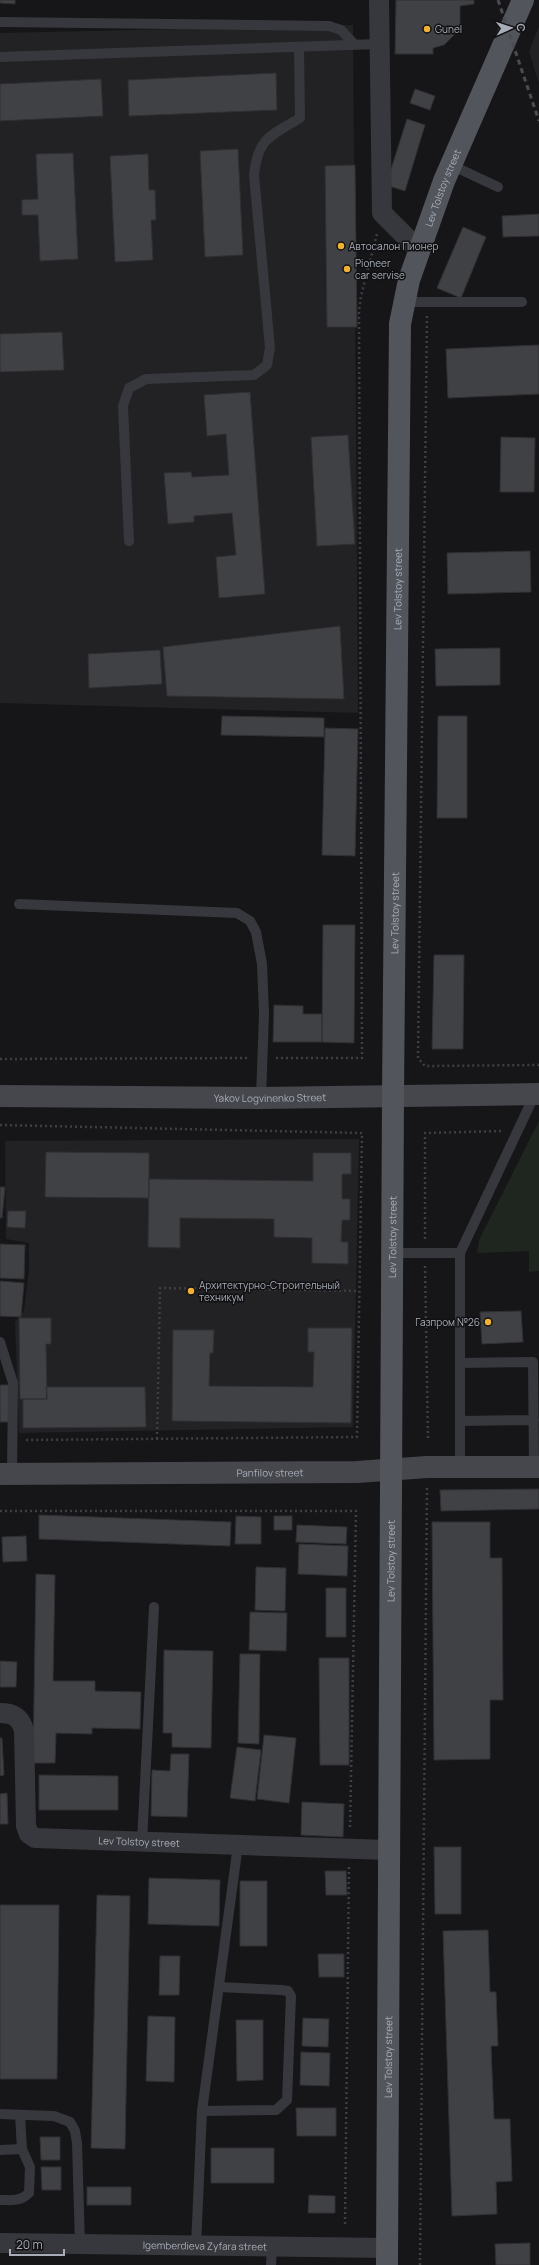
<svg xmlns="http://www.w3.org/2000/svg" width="539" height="2265" font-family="Manrope,sans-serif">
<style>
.built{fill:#222225}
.green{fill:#1e261f}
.building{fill:#404145;stroke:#303034}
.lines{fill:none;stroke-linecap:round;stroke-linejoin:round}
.path{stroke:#3d3f44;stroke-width:2.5;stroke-dasharray:2 3;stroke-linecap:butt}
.lane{stroke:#37383d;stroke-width:10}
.street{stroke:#37383d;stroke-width:20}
.secondary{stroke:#45474d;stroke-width:22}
.primary{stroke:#53555c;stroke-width:22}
.rail{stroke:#4a4c52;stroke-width:3;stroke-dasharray:5 4;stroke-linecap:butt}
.poi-dot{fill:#f2b134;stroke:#111113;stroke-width:1.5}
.labels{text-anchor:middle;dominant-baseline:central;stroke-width:3;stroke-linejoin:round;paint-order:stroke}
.poi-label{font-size:10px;fill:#a8adb8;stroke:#111113;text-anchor:start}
.street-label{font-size:10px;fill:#a8adb8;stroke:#111113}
</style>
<rect width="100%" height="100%" fill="#161618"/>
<path class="built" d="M353,25L358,713L0,703V33Z
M539,26V83L529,52Z
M359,1139L353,1427L19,1433L15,1322L24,1311L29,1270V1243L6,1239L5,1141Z"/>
<path class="green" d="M539,1121V1271L529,1272V1251L477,1253L479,1240Z"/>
<path class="building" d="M0,0H15V4L0,3Z
M396,0H474V4L460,6V25L455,34L444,45L433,48V54H395Z
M276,73L277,110L129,116L128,80Z
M101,79L103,116L0,121V84Z
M415,89L435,96L430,110L410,103Z
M407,119L425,125L405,191L386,185Z
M238,149L243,255L205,257L200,151Z
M73,153L78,259L40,261L38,215H22V200L38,199L36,154Z
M148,154L149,190H155L156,220H151L153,260L115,262L110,156Z
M355,165L357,327H327L325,166Z
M539,214V236L503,237L502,216Z
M463,227L486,237L461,298L437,288Z
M62,332L64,370L0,372V334Z
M539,345V394L448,398L446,349Z
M250,392L265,594L219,598L216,557L236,555L232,513L194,516V522L168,524L164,473L191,472L192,477L229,475L226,434L207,436L204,395Z
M348,435L355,544L317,546L311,437Z
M501,437L535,438L534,492H500Z
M530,551L531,592L448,594L447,553Z
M340,626L344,699L167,696L163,647Z
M500,648V685L436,686L435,649Z
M160,650L162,684L89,688L88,654Z
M222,716L324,718V737L221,735Z
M438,716H467V818H437Z
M325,728L358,729L355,856L322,855Z
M323,925H355L354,1043L322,1042Z
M434,955H464L463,1049H432Z
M274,1005L303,1006V1014H322V1042H273Z
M46,1152L149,1153V1198L45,1197Z
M313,1153H351V1174H342V1199H350V1220H342L341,1242H348V1264L312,1263V1238L274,1237V1219L180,1218V1248L148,1247L149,1179L313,1181Z
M0,1187H5L2,1218H0Z
M8,1211H26L25,1228L7,1227Z
M0,1244L25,1245L24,1279L0,1278Z
M0,1281L24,1283L21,1317L0,1316Z
M521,1311L523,1342L482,1344L480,1312Z
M19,1318H51V1344H46L47,1399H20Z
M308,1328H352L351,1423L172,1421L173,1330H214L213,1353H210L209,1386L313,1387L314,1352H308Z
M0,1385H9V1422H0Z
M46,1387H145L146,1427L23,1428V1399H47Z
M539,1489V1509L441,1511L440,1490Z
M39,1515L231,1522L230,1546L39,1539Z
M236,1516L261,1517V1544H235Z
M274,1516H292V1530H274Z
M432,1522H490V1558H502L503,1700H490V1759L434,1760Z
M297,1525L347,1527L346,1544L296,1542Z
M26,1536L27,1561L3,1562L2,1537Z
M299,1544L348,1546L347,1576L298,1574Z
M256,1567L286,1568L285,1611L255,1610Z
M36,1574L55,1575L53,1681H95V1691L141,1692L140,1729L92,1728V1734L56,1733L55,1763H33Z
M326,1588H346V1637H326Z
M250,1612L287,1613L286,1651L249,1650Z
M164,1650L213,1651L211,1748L172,1747V1733H163Z
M240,1654H260L259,1744L238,1743Z
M319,1658H349V1765H320Z
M0,1661L17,1662L16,1687H0Z
M264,1735L296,1738L289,1803L257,1799Z
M0,1738H2L4,1775L0,1776Z
M237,1747L261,1750L255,1801L230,1798Z
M171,1754H189L187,1817L151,1816L152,1770L170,1771Z
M39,1775L118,1776V1810H39Z
M7,1793L8,1824H0V1794Z
M302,1802L344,1804L343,1837L301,1835Z
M434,1847H461V1914H435Z
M325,1871H346L347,1895H326Z
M149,1878L220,1880L219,1926L148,1924Z
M240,1881H267V1946H240Z
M97,1895L130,1896L125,2149L91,2148Z
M0,1905H59L57,2079H0Z
M488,1930L490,1992H496L498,2046H491L494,2119H510L512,2181L496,2182L497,2214L452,2216L443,1931Z
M318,1954H344V1977H319Z
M160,1956H180L179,1995H159Z
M148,2016L175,2017L174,2082L146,2081Z
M303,2018L329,2019L328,2047L302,2046Z
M236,2020H263V2080L237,2081Z
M301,2052L330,2053L329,2086L300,2085Z
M296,2108H336V2136H297Z
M40,2137H60V2160H41Z
M211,2148H274V2183H211Z
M41,2167H61V2190H42Z
M87,2187H131V2205H87Z
M309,2195L335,2196V2213H308Z
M530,2243V2265H496L495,2244Z"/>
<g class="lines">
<path class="path" d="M427,316L418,1058L425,1066L539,1065
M276,1058H362L359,311L361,296L377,234
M0,1059L249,1058
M0,1125L362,1133L357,1437L26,1440
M425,1239V1133L503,1131
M425,1266L428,1440
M157,1439L160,1288L359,1291
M0,1511H356L350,1830
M345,2224L349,1867
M420,2265L427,1486"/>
<path class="lane" d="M0,22L329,26L341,30L354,44
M0,57L379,44
M451,165L498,187
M403,302H522
M129,541L123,406L129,388L146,379L254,375L267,365L270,348L254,175C258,138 270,136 300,118L299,47
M19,904L237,913L250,921L256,932L262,964L264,1014L261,1098
M393,1253H460
M0,1342L13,1383L12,1474
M460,1363L533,1362L534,1467
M460,1421L534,1420
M460,1467V1253L535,1094
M142,1842L154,1607
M219,1987L281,1990L288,1991L291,1996L287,2100L276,2110L202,2111L238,1845
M0,2114L54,2116L70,2122L75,2131L77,2143L80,2244
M0,2150L22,2149L20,2115
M0,2200C12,2200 20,2202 29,2193L30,2167L22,2149
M196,2246L202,2111
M271,2265L272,2247"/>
<g class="street">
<path d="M379,0L382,213L419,250"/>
<path id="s1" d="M0,1713C13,1713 20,1717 24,1730L26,1826L29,1834L35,1838L388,1850"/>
<path id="s2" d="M0,2243L387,2248"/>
</g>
<g class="secondary">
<path id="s3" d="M0,1096L261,1098L539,1094"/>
<path id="s4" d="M0,1474L357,1472L427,1467H539"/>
</g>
<path class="primary" id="s5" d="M387,2265L393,1095L400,324L409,280L444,181L523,0"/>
<path class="rail" d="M498,0L539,121"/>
</g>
<g class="poi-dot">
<circle cx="427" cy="29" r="4"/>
<circle cx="341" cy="246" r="4"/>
<circle cx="347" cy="269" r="4"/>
<circle cx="191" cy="1291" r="4"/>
<circle cx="488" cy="1322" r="4"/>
</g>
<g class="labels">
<g class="poi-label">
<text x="435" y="29">Gunel</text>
<text x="349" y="246">Автосалон Пионер</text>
<text x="355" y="263">Pioneer<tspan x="355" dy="12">car servise</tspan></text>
<text x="199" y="1285">Архитектурно-Строительный<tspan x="199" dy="12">техникум</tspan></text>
<text x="480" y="1322" text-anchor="end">Газпром №26</text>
</g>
<g class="street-label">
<text stroke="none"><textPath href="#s5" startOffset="2084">Lev Tolstoy street</textPath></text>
<text stroke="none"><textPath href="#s5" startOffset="1676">Lev Tolstoy street</textPath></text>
<text stroke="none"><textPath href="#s5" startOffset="1352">Lev Tolstoy street</textPath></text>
<text stroke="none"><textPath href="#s3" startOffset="270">Yakov Logvinenko Street</textPath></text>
<text stroke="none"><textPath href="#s5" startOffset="1028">Lev Tolstoy street</textPath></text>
<text stroke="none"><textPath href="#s4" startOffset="270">Panfilov street</textPath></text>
<text stroke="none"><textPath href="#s5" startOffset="704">Lev Tolstoy street</textPath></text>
<text stroke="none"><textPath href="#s1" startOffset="248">Lev Tolstoy street</textPath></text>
<text stroke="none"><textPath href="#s5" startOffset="208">Lev Tolstoy street</textPath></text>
<text stroke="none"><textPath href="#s2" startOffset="205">Igemberdieva Zyfara street</textPath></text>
</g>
</g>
<g transform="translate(511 28) rotate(87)" stroke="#111113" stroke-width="3" paint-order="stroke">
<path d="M0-3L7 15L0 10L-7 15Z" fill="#a8adb8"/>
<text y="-6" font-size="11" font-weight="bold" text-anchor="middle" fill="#a8adb8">С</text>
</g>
<path d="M10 2249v6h54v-6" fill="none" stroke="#a8adb8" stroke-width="2"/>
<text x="16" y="2249" font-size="12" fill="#a8adb8" stroke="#111113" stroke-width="3" paint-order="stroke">20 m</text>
</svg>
